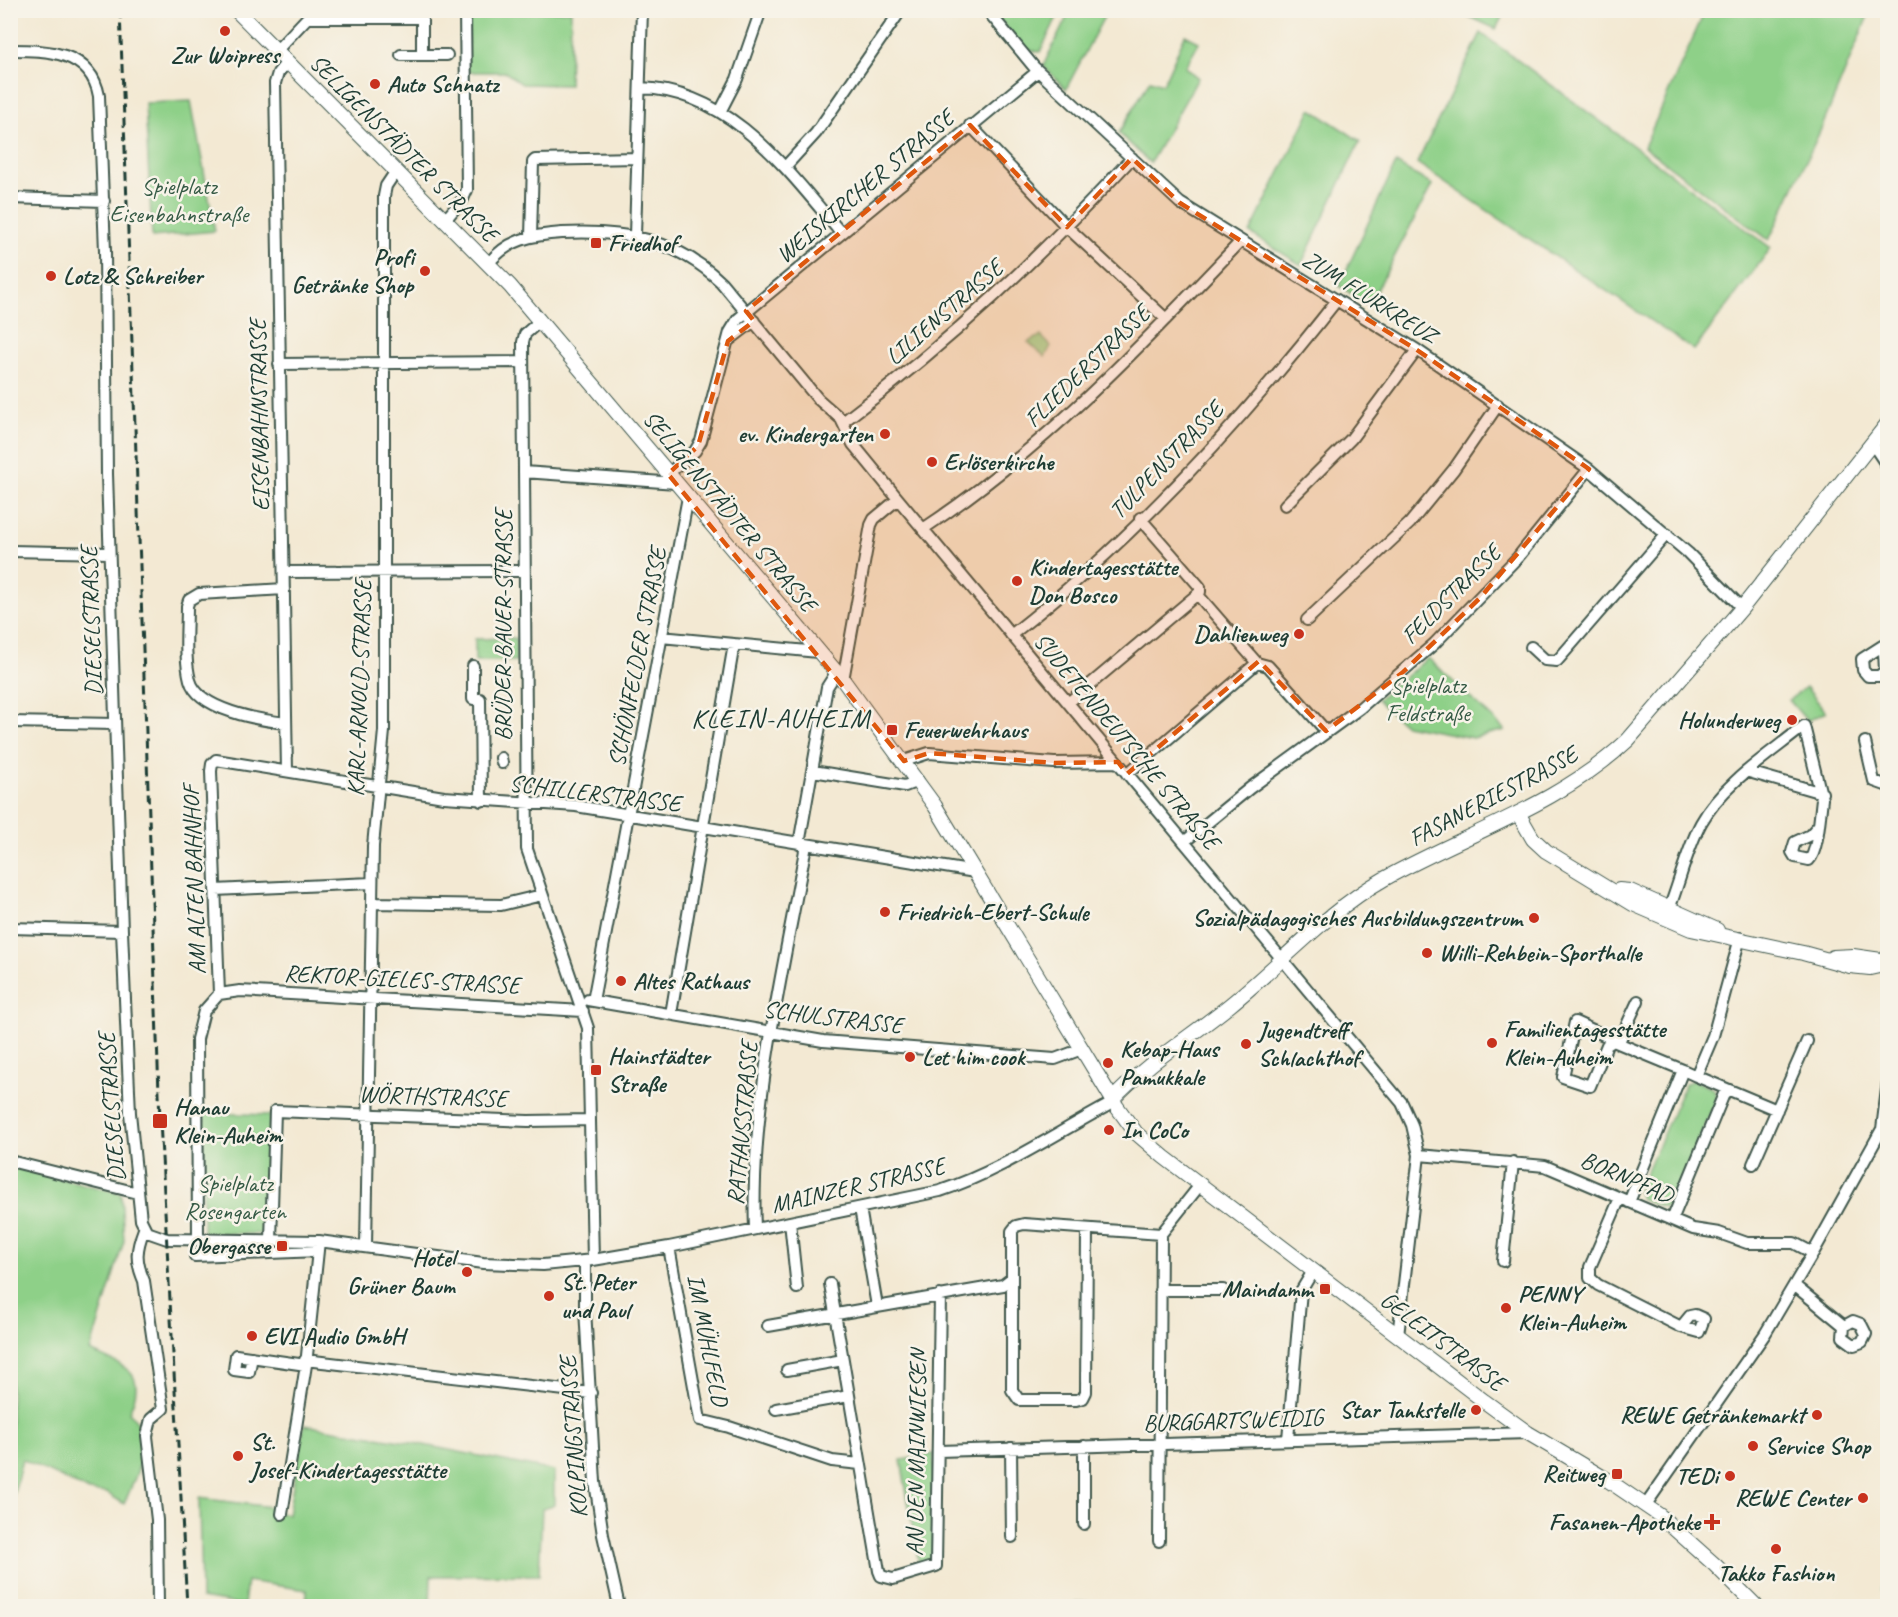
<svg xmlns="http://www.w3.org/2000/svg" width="1898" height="1617" font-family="Caveat,sans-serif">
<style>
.green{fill:#8ed088;stroke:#56865e;stroke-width:1.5}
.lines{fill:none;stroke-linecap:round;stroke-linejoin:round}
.stream{stroke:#4ebdc4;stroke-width:3}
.street-casing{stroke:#3f574c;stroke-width:14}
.secondary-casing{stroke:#3f574c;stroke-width:16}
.street{stroke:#fff;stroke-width:10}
.secondary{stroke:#fff;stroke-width:14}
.rail{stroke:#1f3d34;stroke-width:3;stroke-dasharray:9 4.5;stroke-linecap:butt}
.marked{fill:#de580e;fill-opacity:0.2;stroke:#de580e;stroke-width:4.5;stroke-dasharray:12 8;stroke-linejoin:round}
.poi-dot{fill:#c8321e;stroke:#f7f3e8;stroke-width:2}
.labels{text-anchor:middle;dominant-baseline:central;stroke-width:5;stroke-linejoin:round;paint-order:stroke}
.poi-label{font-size:24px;font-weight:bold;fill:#1f3d34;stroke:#f7f3e8;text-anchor:start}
.street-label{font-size:24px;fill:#1f3d34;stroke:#f7f3e8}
.park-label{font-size:24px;fill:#355a45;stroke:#f7f3e8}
.quarter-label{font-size:27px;letter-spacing:1.5px;fill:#1f3d34;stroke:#f7f3e8}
</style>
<rect width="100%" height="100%" fill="#f7f3e8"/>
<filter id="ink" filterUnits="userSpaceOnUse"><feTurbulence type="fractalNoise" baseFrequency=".0167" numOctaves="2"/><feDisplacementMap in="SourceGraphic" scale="12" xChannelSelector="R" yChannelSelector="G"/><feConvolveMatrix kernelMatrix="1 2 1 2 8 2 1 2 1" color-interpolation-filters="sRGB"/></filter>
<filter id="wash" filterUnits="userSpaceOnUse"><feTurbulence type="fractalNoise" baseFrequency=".008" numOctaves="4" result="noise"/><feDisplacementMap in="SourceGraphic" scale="24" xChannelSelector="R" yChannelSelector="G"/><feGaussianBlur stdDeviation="1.35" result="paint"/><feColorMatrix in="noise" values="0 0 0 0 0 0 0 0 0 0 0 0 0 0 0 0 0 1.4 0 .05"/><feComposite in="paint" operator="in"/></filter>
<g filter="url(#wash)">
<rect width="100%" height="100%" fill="#f3e9d3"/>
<path class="green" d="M468,11H571L569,85L522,84L505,72H467Z
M993,11H1060L1040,52L1023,49Z
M1070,11H1107L1066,89L1043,66Z
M1470,11V10L1505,11L1496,29L1468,16Z
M1705,11H1870L1822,127L1769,240L1644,147Z
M1481,33L1771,248L1694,350L1417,163Z
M1185,35L1199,42L1185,67L1198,78L1150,163L1119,133L1150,80L1163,84Z
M191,101L215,231L152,237L145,103Z
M1311,109L1360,141L1301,265L1250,233Z
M1396,163L1432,185L1369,305L1339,286Z
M1041,336L1051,346L1045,357L1028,342Z
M516,638V661H475V639Z
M1428,658L1505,730L1473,738L1405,725L1377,700Z
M1806,687L1826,712L1807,721L1789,700Z
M1693,1080L1714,1089L1717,1099L1670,1204L1665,1208L1641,1199L1638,1191L1685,1084Z
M204,1113L270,1115L267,1234L203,1233Z
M11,1167L121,1193L124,1241L90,1351C124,1367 149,1370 129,1412C157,1437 136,1476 124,1504L107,1493L89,1491L22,1459L11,1506Z
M304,1425L419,1444L554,1471V1505L542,1508L539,1575L431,1576L430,1606H306L307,1590L247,1581L244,1605L201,1598L199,1498L271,1507V1512L288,1514Z
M934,1454L935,1563L919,1565L901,1460Z
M1084,1602L1158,1606H1058Z"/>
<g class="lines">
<path class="stream" d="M1883,1590L1888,1575"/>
</g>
</g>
<g filter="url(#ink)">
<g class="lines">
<g class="street-casing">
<path id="street" d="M987,10L1034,67L1180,203L1417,350L1589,469L1688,553L1742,608
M10,50C47,50 91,51 99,96L105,251L107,474L122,931L130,1113L141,1220L147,1232L167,1239L319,1241L483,1263L543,1265L593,1260L669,1247L940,1191C999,1172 1053,1135 1107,1106L1113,1099
M276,51L307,18H422V55H447
M401,55H422
M287,62L278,73L275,83L287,771
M640,88C731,90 787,170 841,233
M720,112L737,79L761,10
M970,125L1067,227L1166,319
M785,167L816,133L901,10
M10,198L104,201
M445,220L463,199L467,190L465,10
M635,235L642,10
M531,237L533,162L535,160L637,158
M488,264C508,239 532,235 562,233C623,230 675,238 721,282L818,399L841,419L853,444L898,499L1402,1103L1412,1125L1419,1155L1398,1336
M540,321L525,334L523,342L527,849L588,1028L593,1260
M728,341L754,321
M279,364L523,362
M843,422C951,341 1040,257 1132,158
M1872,443L1888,467
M524,472L676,483
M668,474L695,451L701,441L730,332L738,319L1038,71
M1285,505L1351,439L1417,350
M923,529C1043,450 1142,345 1241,241
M10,551L109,553
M284,572L524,571
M284,589L199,594L189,600L187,606C187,629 184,657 190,680C198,710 260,720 286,723
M1198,595L1257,663
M1307,620L1410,523L1454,469L1498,405
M1011,635C1132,541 1243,420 1337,300
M661,637L818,652
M1887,643L1862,659L1863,670L1868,676H1879L1885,671L1884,651L1888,643
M1531,647L1545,660L1557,661L1667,534
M1257,663L1268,666L1326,731
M473,666V699H480L481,801
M843,680L871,525L874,519L898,499
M1068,703L1200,592V587L1140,518
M10,722L115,724
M1865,742L1874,781L1888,786
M501,758L502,763
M904,761L929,753L1054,763L1118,762
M813,771L905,786L918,781
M1749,772L1822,793
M1127,774L1257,663
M1184,842L1250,788L1360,708L1434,644L1518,557L1589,469
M799,844L827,687L836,673
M215,890L372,883
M372,903L501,905L542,895
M1669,909C1680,881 1687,849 1701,823C1723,783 1770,754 1804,726L1822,799C1820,813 1818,852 1809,860L1795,857L1792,852L1795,842L1810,835L1818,826
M10,928L122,931
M219,994L240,991L583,1011
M588,1000L823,1041L1055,1059L1082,1049
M593,1001L688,497
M671,1014L734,644
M1617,1041L1575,1022L1563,1077L1590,1086L1607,1045L1613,1041L1683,1070
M1619,1042L1638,1001
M1696,1076L1777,1110
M1419,1155L1545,1166L1693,1229L1719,1233L1747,1243H1794L1813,1253
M10,1161L138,1193
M1753,1164L1807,1041
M1620,1198L1590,1267V1278L1598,1285L1681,1327L1699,1332L1704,1319L1695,1315L1690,1316L1681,1327
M1629,1202L1683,1070L1696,1076L1713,1036L1740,938
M860,1208L877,1306
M1672,1220L1726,1089
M790,1222L797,1288
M144,1229C136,1250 135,1260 144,1281L163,1409L151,1419L147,1436L157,1520L158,1606
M755,1229C750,1104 784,968 806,845
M1087,1229L1086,1392L1083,1398L1076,1400H1019L1012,1390V1231L1016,1226L1024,1224L1161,1234
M198,1240L197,1039L204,1011L219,994L211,771L212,764L216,760L444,797L576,806L975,872
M271,1240L275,1111L528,1121L590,1120
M366,1246L373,846L384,731V196L386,186L396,171
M669,1247L700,1420L729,1427L832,1461L860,1464
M195,1256L318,1251
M585,1261V1309L595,1482L603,1535L619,1606
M1503,1261L1513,1162
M830,1284L879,1571L881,1576L893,1579L936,1566L940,1295
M1794,1285L1844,1326L1843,1337L1854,1345L1862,1342L1866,1334L1861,1324L1853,1321L1844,1326
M1160,1290H1223
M768,1326L1003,1285L1012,1278
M252,1357L249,1372L234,1370L236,1355L306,1365
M305,1360L591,1393
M787,1370L843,1360
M776,1409L849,1396
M1288,1439L1301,1291L1313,1271
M1011,1448L1012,1537
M939,1451L1528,1433
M1645,1506L1765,1334L1813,1253L1882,1129L1888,1081
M282,1514L306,1365L319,1241
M1084,1524V1446
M1159,1541L1161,1234L1200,1185"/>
</g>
<g class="secondary-casing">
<path id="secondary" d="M236,10L510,286L843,680L935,806L1117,1107L1136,1133L1164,1157L1484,1401L1528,1433L1609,1481L1659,1515L1715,1565L1756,1606
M1518,813L1533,839L1546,851L1633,904L1691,929L1803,953L1850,966L1870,968L1888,964
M1619,890L1630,891L1717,930
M1833,957L1853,956L1888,961
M1113,1099C1146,1063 1192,1036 1230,1005C1281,964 1326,912 1384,879C1466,833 1558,806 1628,740L1742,608L1888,423"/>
</g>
<use href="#street" class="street"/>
<use href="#secondary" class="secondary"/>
<path class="rail" d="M120,10L160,1121L187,1606"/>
</g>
</g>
<path class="marked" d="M970,125L1067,227L1132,158L1180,203L1417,350L1589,469L1480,598L1402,673L1326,731L1259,661L1127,774L1118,762L1054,763L929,753L904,761L668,474L698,446L728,341L754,321L746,311Z"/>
<g class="poi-dot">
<circle cx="225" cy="31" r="6"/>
<circle cx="375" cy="84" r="6"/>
<rect x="590" y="237" width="12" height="12" rx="3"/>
<circle cx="425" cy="271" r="6"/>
<circle cx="51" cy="276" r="6"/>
<circle cx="885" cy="434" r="6"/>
<circle cx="932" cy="462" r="6"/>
<circle cx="1017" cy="581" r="6"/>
<circle cx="1299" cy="634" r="6"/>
<circle cx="1792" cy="720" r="6"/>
<rect x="886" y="724" width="12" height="12" rx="3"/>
<circle cx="885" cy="912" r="6"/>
<circle cx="1534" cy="918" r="6"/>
<circle cx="1427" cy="953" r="6"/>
<circle cx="621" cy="981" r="6"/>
<circle cx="1492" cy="1043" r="6"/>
<circle cx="1246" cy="1044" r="6"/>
<circle cx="910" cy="1057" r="6"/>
<circle cx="1108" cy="1063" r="6"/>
<rect x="590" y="1064" width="12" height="12" rx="3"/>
<rect x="152" y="1113" width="16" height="16" rx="3"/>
<circle cx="1109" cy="1130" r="6"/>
<rect x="276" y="1240" width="12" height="12" rx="3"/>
<circle cx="467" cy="1272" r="6"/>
<rect x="1319" y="1283" width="12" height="12" rx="3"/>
<circle cx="549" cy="1296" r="6"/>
<circle cx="1506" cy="1308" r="6"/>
<circle cx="252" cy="1336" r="6"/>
<circle cx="1476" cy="1410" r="6"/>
<circle cx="1817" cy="1415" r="6"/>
<circle cx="1753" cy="1446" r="6"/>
<circle cx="238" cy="1456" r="6"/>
<rect x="1611" y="1468" width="12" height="12" rx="3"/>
<circle cx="1730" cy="1476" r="6"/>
<circle cx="1863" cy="1498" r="6"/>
<path d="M1709 1513h6v6h6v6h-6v6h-6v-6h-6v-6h6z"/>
<circle cx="1776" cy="1549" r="6"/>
</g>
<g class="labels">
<g class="poi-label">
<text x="225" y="55" text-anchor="middle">Zur Woipress</text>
<text x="387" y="84">Auto Schnatz</text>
<text x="608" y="243">Friedhof</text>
<text x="413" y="257" text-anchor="end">Profi<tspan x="413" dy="28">Getränke Shop</tspan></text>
<text x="63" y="276">Lotz &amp; Schreiber</text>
<text x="873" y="434" text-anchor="end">ev. Kindergarten</text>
<text x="944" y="462">Erlöserkirche</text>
<text x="1029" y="567">Kindertagesstätte<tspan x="1029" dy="28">Don Bosco</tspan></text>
<text x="1287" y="634" text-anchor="end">Dahlienweg</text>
<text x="1780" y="720" text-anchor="end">Holunderweg</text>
<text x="904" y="730">Feuerwehrhaus</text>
<text x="897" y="912">Friedrich-Ebert-Schule</text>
<text x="1522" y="918" text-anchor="end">Sozialpädagogisches Ausbildungszentrum</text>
<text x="1439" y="953">Willi-Rehbein-Sporthalle</text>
<text x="633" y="981">Altes Rathaus</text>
<text x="1504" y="1029">Familientagesstätte<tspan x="1504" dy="28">Klein-Auheim</tspan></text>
<text x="1258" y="1030">Jugendtreff<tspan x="1258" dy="28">Schlachthof</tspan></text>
<text x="1120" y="1049">Kebap-Haus<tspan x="1120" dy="28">Pamukkale</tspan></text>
<text x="608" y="1056">Hainstädter<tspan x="608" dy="28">Straße</tspan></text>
<text x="922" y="1057">Let him cook</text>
<text x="174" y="1107">Hanau<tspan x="174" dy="28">Klein-Auheim</tspan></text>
<text x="1121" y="1130">In CoCo</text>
<text x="270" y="1246" text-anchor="end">Obergasse</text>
<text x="455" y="1258" text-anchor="end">Hotel<tspan x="455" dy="28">Grüner Baum</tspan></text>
<text x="561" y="1282">St. Peter<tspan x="561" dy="28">und Paul</tspan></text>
<text x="1313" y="1289" text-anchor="end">Maindamm</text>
<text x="1518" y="1294">PENNY<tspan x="1518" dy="28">Klein-Auheim</tspan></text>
<text x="264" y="1336">EVI Audio GmbH</text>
<text x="1464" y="1410" text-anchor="end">Star Tankstelle</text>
<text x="1805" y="1415" text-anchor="end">REWE Getränkemarkt</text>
<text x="250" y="1442">St.<tspan x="250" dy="28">Josef-Kindertagesstätte</tspan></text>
<text x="1765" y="1446">Service Shop</text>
<text x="1605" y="1474" text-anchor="end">Reitweg</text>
<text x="1718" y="1476" text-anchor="end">TEDi</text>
<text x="1851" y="1498" text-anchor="end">REWE Center</text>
<text x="1700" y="1522" text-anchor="end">Fasanen-Apotheke</text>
<text x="1776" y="1573" text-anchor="middle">Takko Fashion</text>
</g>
<g class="street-label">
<text transform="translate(404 148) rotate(45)">SELIGENSTÄDTER STRASSE</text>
<text transform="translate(865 186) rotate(-40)">WEISKIRCHER STRASSE</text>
<text transform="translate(1370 297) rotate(32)">ZUM FLURKREUZ</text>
<text transform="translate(944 312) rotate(-41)">LILIENSTRASSE</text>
<text transform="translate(1087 366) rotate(-44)">FLIEDERSTRASSE</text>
<text transform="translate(259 415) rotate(-91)">EISENBAHNSTRASSE</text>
<text transform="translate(1166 460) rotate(-46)">TULPENSTRASSE</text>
<text transform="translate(730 511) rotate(50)">SELIGENSTÄDTER STRASSE</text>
<text transform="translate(1451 594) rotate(-45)">FELDSTRASSE</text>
<text transform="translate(91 621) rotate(-92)">DIESELSTRASSE</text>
<text transform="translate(503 625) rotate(-90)">BRÜDER-BAUER-STRASSE</text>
<text transform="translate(637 657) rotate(-79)">SCHÖNFELDER STRASSE</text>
<text transform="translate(359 688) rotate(-88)">KARL-ARNOLD-STRASSE</text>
<text transform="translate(1127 741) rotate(50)">SUDETENDEUTSCHE STRASSE</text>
<text transform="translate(595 793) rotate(7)">SCHILLERSTRASSE</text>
<text transform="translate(1493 796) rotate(-28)">FASANERIESTRASSE</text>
<text transform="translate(194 880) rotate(-92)">AM ALTEN BAHNHOF</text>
<text transform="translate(402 979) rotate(3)">REKTOR-GIELES-STRASSE</text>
<text transform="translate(833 1017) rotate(7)">SCHULSTRASSE</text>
<text transform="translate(433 1096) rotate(2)">WÖRTHSTRASSE</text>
<text transform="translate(111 1107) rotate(-94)">DIESELSTRASSE</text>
<text transform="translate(742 1123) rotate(-85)">RATHAUSSTRASSE</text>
<text transform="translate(1627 1177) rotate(23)">BORNPFAD</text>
<text transform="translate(858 1185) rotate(-13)">MAINZER STRASSE</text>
<text transform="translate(708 1340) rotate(79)">IM MÜHLFELD</text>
<text transform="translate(1443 1341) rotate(37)">GELEITSTRASSE</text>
<text transform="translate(1233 1420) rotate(-2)">BURGGARTSWEIDIG</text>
<text transform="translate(573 1437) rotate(-94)">KOLPINGSTRASSE</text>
<text transform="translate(916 1453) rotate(-89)">AN DEN MAINWIESEN</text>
</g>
<g class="park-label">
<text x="179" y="186">Spielplatz<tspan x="179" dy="28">Eisenbahnstraße</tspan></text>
<text x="1428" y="685">Spielplatz<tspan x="1428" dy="28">Feldstraße</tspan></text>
<text x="235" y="1183">Spielplatz<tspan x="235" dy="28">Rosengarten</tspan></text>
</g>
<g class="quarter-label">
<text x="781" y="718">KLEIN-AUHEIM</text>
</g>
</g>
<rect width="1898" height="1617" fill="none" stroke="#f7f3e8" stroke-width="36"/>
</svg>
